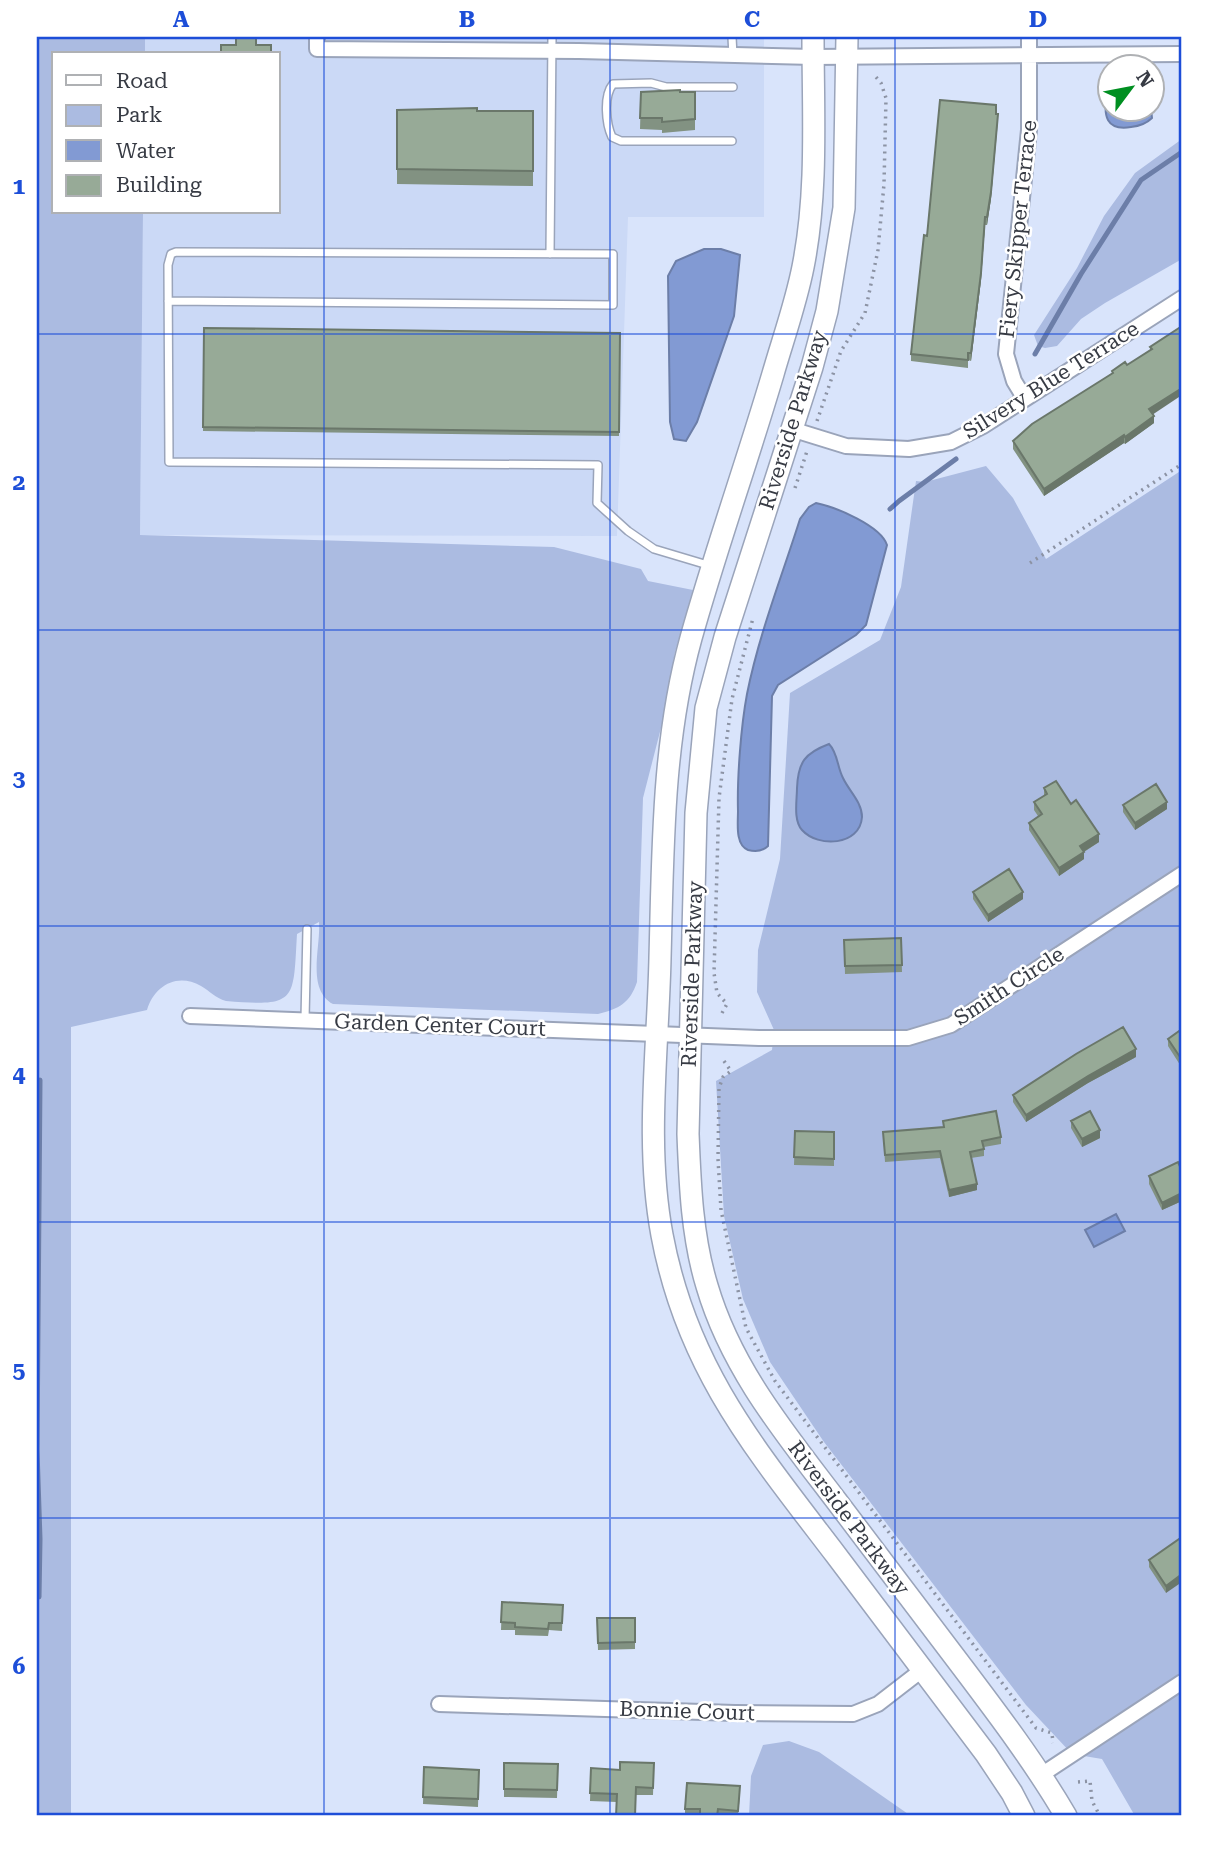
<svg xmlns="http://www.w3.org/2000/svg" width="1219" height="1853" font-family="'Roboto Serif',serif">
<style>
.built{fill:#cbd9f6}
.green{fill:#abbbe1}
.water{fill:#829ad3;stroke:#6c7ea8;stroke-width:2}
.lines{fill:none;stroke-linecap:round;stroke-linejoin:round}
.stream{stroke:#6c7ea8;stroke-width:5}
.service-casing{stroke:#9aa4ba;stroke-width:10}
.minor-casing{stroke:#9aa4ba;stroke-width:18}
.secondary-casing{stroke:#9aa4ba;stroke-width:24}
.path{stroke:#8c93a4;stroke-width:3.5;stroke-dasharray:2 5;stroke-linecap:butt}
.service{stroke:#fff;stroke-width:7}
.minor{stroke:#fff;stroke-width:14}
.secondary{stroke:#fff;stroke-width:21}
.wall{fill:#829282}
.shaded-wall{fill:#6a776a}
.building{fill:#97aa97;stroke:#6a776a;stroke-width:2}
.grid{fill:none;stroke:#1d4ed8;stroke-width:2;stroke-opacity:0.55}
.labels{text-anchor:middle;dominant-baseline:central;stroke-width:5;stroke-linejoin:round;paint-order:stroke}
.street-label{font-size:21px;fill:#373b44;stroke:#fff}
.neatline{fill:none;stroke:#1d4ed8;stroke-width:2.5}
.grid-label{font-size:23px;text-anchor:middle;font-weight:bold;fill:#1d4ed8}
</style>
<rect width="100%" height="100%" fill="#d9e4fb"/>
<path class="built" d="M145,37H764V217H628L617,536L140,535L143,212H278V54H145Z"/>
<path class="green" d="M37,37H145V54H54V212H143L140,535L554,547L641,569L648,581L693,590L675,652L662,724L643,798L637,982C630,1003 619,1009 598,1014L333,1004C306,989 321,947 319,922L297,934C293,1001 298,1007 226,1001C215,998 210,991 201,986C177,972 154,986 147,1010L71,1027V1816H37Z
M1182,139V259L1105,303L1081,319L1057,346L1045,348L1038,346L1034,335L1077,268L1104,216L1135,173Z
M986,466L1013,498L1046,559L1182,470V1816H1135L1102,1759L1072,1754L1026,1705L824,1442L770,1362L743,1299L724,1216L716,1081L772,1050L774,1030L757,992L758,950L780,859L790,693L880,640L901,587L916,481L925,482Z
M789,1741L819,1752L911,1816H749L751,1776L763,1745Z"/>
<path class="water" d="M1110,92V108L1151,109L1152,118C1146,124 1140,126 1131,127C1106,131 1103,116 1107,94Z
M704,249H721L740,255L734,316L697,422L686,441L674,439L670,422L668,276L676,261Z
M816,503C836,507 881,526 887,545L866,625L856,635L778,685L772,696L768,846C763,851 756,852 748,850C735,845 738,823 738,811C737,778 741,726 747,694C759,634 782,576 800,519L809,507Z
M829,744C838,753 837,767 843,778C849,791 862,802 862,817C860,846 818,848 802,830C793,820 797,800 797,788C798,762 805,753 829,744Z
M1116,1214L1125,1231L1094,1247L1085,1230Z"/>
<g class="lines">
<path class="stream" d="M1035,354L1081,274L1141,180L1182,152
M890,509L899,501L956,459
M39,1597L40,1539L37,1450L40,1080"/>
<g class="service-casing">
<path id="service" d="M732,37L733,56
M732,141H621L612,137C606,124 603,96 613,84L651,83L666,87H733
M550,254L552,37
M168,301L613,305V254L176,252L171,254L168,265L169,462L598,465L597,503L628,531L654,549L711,566
M305,1019L307,929"/>
</g>
<g class="minor-casing">
<path id="minor" d="M317,37V49L579,51L813,57L1182,54
M1025,399L1014,381L1006,354L1029,130V37
M791,429L846,446L909,449L951,442L983,426L1182,298
M190,1016L759,1038H908L951,1025L1182,874
M439,1704L735,1713L853,1714L878,1704L922,1670
M1041,1775L1182,1682"/>
</g>
<g class="secondary-casing">
<path id="secondary" d="M813,37C813,113 818,192 803,267C796,303 783,339 773,374C747,462 716,549 691,638C662,743 663,851 660,958C658,1050 645,1144 662,1235C687,1369 756,1450 836,1555C886,1621 936,1688 986,1754L1012,1793L1024,1816
M847,37L844,208L827,311L812,367L725,637L706,708L696,813L688,1134C690,1185 692,1237 707,1286C731,1368 784,1432 835,1499C877,1554 918,1609 960,1664C997,1713 1035,1763 1066,1816"/>
</g>
<path class="path" d="M817,421L841,351L865,313L878,250L884,184L886,98L881,83L875,76
M795,488L808,448
M1030,563L1182,464
M722,1013L727,1004L717,993L714,973L719,798L732,699L753,618
M724,1061L731,1071L723,1077L719,1088L718,1159L721,1210L746,1328L775,1381L1027,1716L1036,1728L1052,1733L1053,1743
M1078,1782L1090,1781L1092,1801L1100,1816"/>
<use href="#service" class="service"/>
<use href="#minor" class="minor"/>
<use href="#secondary" class="secondary"/>
</g>
<path class="wall" d="M641,92H695V130L662,133V130L640,129Z
M397,110L533,111V186L397,184Z
M996,114L998,121L991,199L987,225H985L981,280L971,361L968,360V368L911,361V354Z
M1182,326L1153,414L1154,423L1125,444L1124,443L1044,496L1013,449V441L1112,373V371L1127,365L1150,350V347Z
M204,328L620,333L619,436L203,431Z
M1044,788L1071,804L1099,842L1084,852V859L1059,876L1029,830V823L1038,816L1034,810V802L1044,796Z
M1123,805L1167,809L1135,830L1123,812Z
M973,892L1023,899L988,922L973,899Z
M901,938L902,972L845,974L844,940Z
M1182,1029V1068L1168,1046V1039Z
M1136,1057L1088,1083L1026,1122L1013,1102V1095Z
M943,1121L1001,1137V1144L984,1147V1156L971,1158L977,1190L949,1197L940,1158L885,1162L883,1132L943,1127Z
M1071,1121L1100,1138L1082,1147L1071,1128Z
M795,1131L834,1132V1166L794,1165Z
M1182,1171V1201L1162,1210L1149,1184V1176Z
M1182,1537L1166,1593L1149,1567V1560Z
M502,1602L563,1605L562,1631L549,1630L548,1636L515,1635V1630H501Z
M597,1618H635V1649L598,1650Z
M504,1763L558,1764L557,1798L504,1797Z
M654,1763L653,1795H636L617,1802L590,1801L591,1768L620,1770Z
M424,1767L479,1770L478,1807L423,1804Z
M740,1794L738,1816H685V1809Z"/>
<path class="shaded-wall" d="M998,114L991,199L987,225V217Z
M985,225L981,280L971,361V353Z
M1182,388V395L1149,417V409Z
M1154,416V423L1125,444V437Z
M1124,435V443L1044,496V489Z
M1167,802V809L1135,830V823Z
M1099,834V842L1080,854V846Z
M1084,852V859L1059,876V868Z
M1023,892V899L988,922V915Z
M1136,1049V1057L1088,1083L1026,1122V1115L1088,1076Z
M1100,1130V1138L1082,1147V1139Z
M977,1184V1190L949,1197V1190Z
M1182,1193V1201L1162,1210V1203Z
M1182,1574V1582L1166,1593V1586Z"/>
<path class="building" d="M236,38H256V45H271V54H221V45H236Z
M680,90V92H695V119L662,122V118H640L641,92Z
M940,100L996,105V114H998L991,192L987,217H985L981,273L971,353H968V360L911,354L924,235L927,236Z
M477,108V111H533V171L397,169V110Z
M1182,326V388L1149,409L1154,416L1125,437L1124,435L1044,489L1013,441L1032,424L1113,373L1112,371L1125,362L1127,365L1152,349L1150,347Z
M204,328L620,333L619,432L203,427Z
M1056,781L1071,804L1076,800L1099,834L1080,846L1084,852L1059,868L1029,823L1042,814L1034,802L1047,794L1044,788Z
M1156,784L1167,802L1135,823L1123,805Z
M1009,869L1023,892L988,915L973,892Z
M901,938L902,965L845,966L844,940Z
M1123,1027L1136,1049L1088,1076L1026,1115L1013,1095L1076,1054Z
M1182,1029V1060L1168,1039Z
M996,1111L1001,1137L982,1141L984,1149L970,1152L977,1184L949,1190L940,1151L885,1155L883,1132L944,1127L943,1121Z
M1090,1111L1100,1130L1082,1139L1071,1121Z
M795,1131L834,1132V1159L794,1157Z
M1178,1162L1182,1171V1193L1162,1203L1149,1176Z
M1182,1537V1574L1166,1586L1149,1560Z
M502,1602L563,1605L562,1623H549L548,1629L515,1627V1623L501,1622Z
M597,1618H635V1642L598,1643Z
M620,1762L654,1763L653,1788L636,1787L635,1816H616L617,1794L590,1793L591,1768L620,1770Z
M504,1763L558,1764L557,1790L504,1789Z
M424,1767L479,1770L478,1799L423,1797Z
M687,1783L740,1786L738,1811L718,1809L717,1816H700V1809H685Z"/>
<path class="grid" d="M324,37V1816M610,37V1816M895,37V1816M37,334H1182M37,630H1182M37,926H1182M37,1222H1182M37,1518H1182"/>
<g class="labels">
<g class="street-label">
<text transform="translate(1018 229) rotate(-84)">Fiery Skipper Terrace</text>
<text transform="translate(1051 380) rotate(-32)">Silvery Blue Terrace</text>
<text transform="translate(793 420) rotate(-73)">Riverside Parkway</text>
<text transform="translate(692 974) rotate(-88)">Riverside Parkway</text>
<text transform="translate(1009 986) rotate(-33)">Smith Circle</text>
<text transform="translate(440 1025) rotate(2)">Garden Center Court</text>
<text transform="translate(849 1518) rotate(53)">Riverside Parkway</text>
<text transform="translate(687 1711) rotate(2)">Bonnie Court</text>
</g>
</g>
<rect width="1219" height="1853" fill="none" stroke="#ffffff" stroke-width="77"/>
<rect x="52" y="52" width="228" height="161" fill="#ffffff" stroke="#afb1b4" stroke-width="2"/>
<rect x="66" y="75" width="35" height="10" fill="#ffffff" stroke="#afb1b4" stroke-width="2"/>
<text x="116" y="88" font-size="21" fill="#373b44">Road</text>
<rect x="66" y="105" width="35" height="21" fill="#abbbe1" stroke="#afb1b4" stroke-width="2"/>
<text x="116" y="122" font-size="21" fill="#373b44">Park</text>
<rect x="66" y="140" width="35" height="21" fill="#829ad3" stroke="#afb1b4" stroke-width="2"/>
<text x="116" y="158" font-size="21" fill="#373b44">Water</text>
<rect x="66" y="175" width="35" height="21" fill="#97aa97" stroke="#afb1b4" stroke-width="2"/>
<text x="116" y="192" font-size="21" fill="#373b44">Building</text>
<g transform="translate(1131 88) rotate(58)"><circle r="33" fill="#ffffff" stroke="#afb1b4" stroke-width="2"/>
<path d="M0-5L12 26L0 18L-12 26Z" fill="#008f21"/>
<text y="-10" font-size="19" font-weight="bold" text-anchor="middle" fill="#373b44">N</text>
</g>
<rect x="38" y="38" width="1142" height="1776" class="neatline"/>
<g class="grid-label">
<text x="181" y="27">A</text>
<text x="467" y="27">B</text>
<text x="752" y="27">C</text>
<text x="1038" y="27">D</text>
<text x="19" y="194">1</text>
<text x="19" y="490">2</text>
<text x="19" y="786">3</text>
<text x="19" y="1082">4</text>
<text x="19" y="1378">5</text>
<text x="19" y="1674">6</text>
</g>
</svg>
